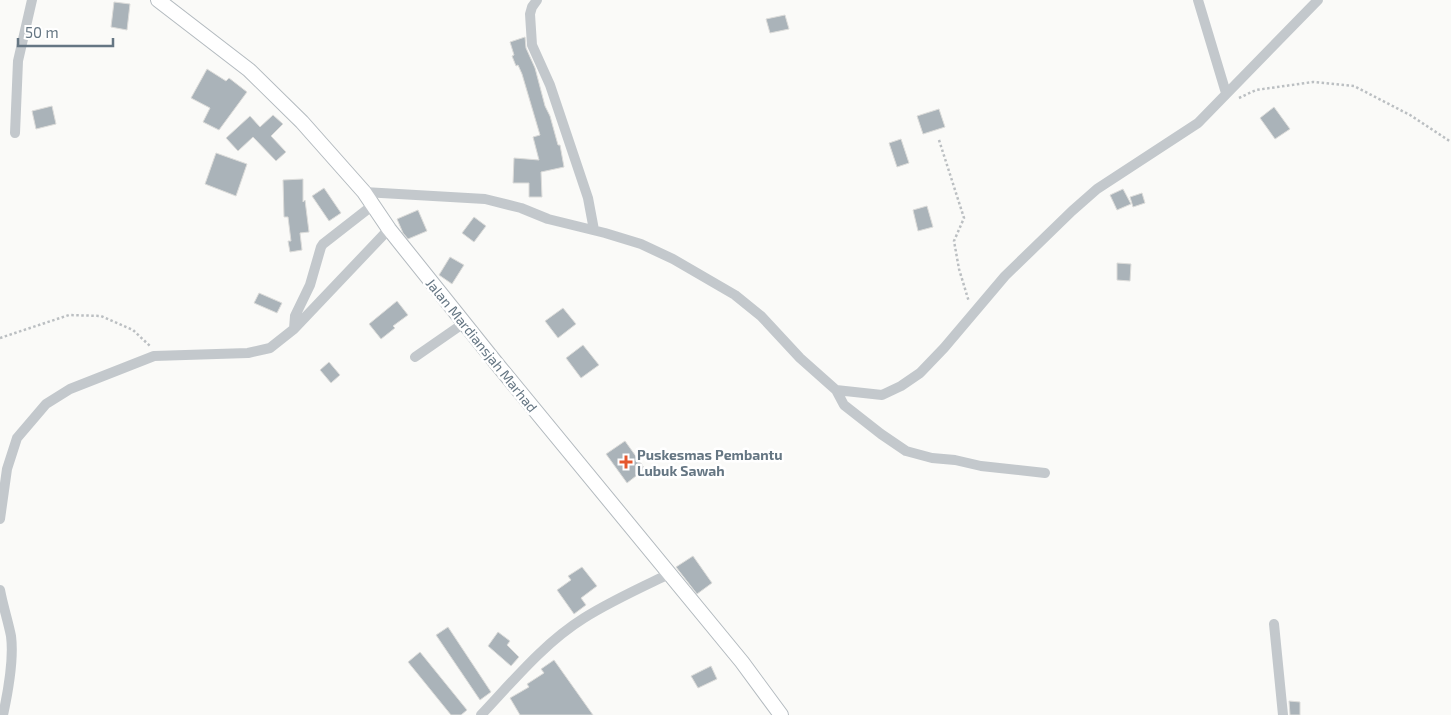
<svg xmlns="http://www.w3.org/2000/svg" width="1451" height="715" font-family="'Exo 2',sans-serif">
<style>
.building{fill:#aab3b9;stroke:#dcdcda}
.lines{fill:none;stroke-linecap:round;stroke-linejoin:round}
.secondary-casing{stroke:#b3babf;stroke-width:16}
.path{stroke:#bbbfc2;stroke-width:2.5;stroke-dasharray:2.5 2.5;stroke-linecap:butt}
.street{stroke:#c3c8cc;stroke-width:10}
.secondary{stroke:#fff;stroke-width:14}
.poi-dot{fill:#e4572e;stroke:#fff;stroke-width:2}
.labels{text-anchor:middle;dominant-baseline:central;stroke-width:5;stroke-linejoin:round;paint-order:stroke}
.street-label{font-size:14px;fill:#657683;stroke:#fff}
.poi-label{font-size:14px;font-weight:bold;fill:#657683;stroke:#fff;text-anchor:start}
</style>
<rect width="100%" height="100%" fill="#fafaf8"/>
<path class="building" d="M114,2L130,4L127,30L111,27Z
M785,15L789,29L770,33L766,19Z
M525,37L526,48L535,68L545,106L550,116L558,145H560L564,167L541,172L542,197H529V183H513L514,158L539,160L533,137L540,135L522,74L518,65L516,66L512,56L514,55L510,42Z
M207,69L226,81L229,78L247,92L219,130L203,122L210,108L191,98Z
M52,106L56,124L36,129L32,111Z
M1274,107L1290,129L1275,139L1260,118Z
M939,109L945,127L923,134L917,116Z
M273,115L283,124L271,136L286,152L276,161L253,137L238,151L226,138L250,116L260,127Z
M901,139L909,163L897,167L889,143Z
M216,153L247,164L236,196L205,184Z
M303,179V202L305,200L309,232L300,233L302,250L290,252L288,241H291L288,217H284L283,180Z
M324,188L341,213L329,221L312,196Z
M1123,189L1131,204L1117,210L1110,195Z
M1142,193L1145,203L1133,207L1130,197Z
M927,206L933,227L918,231L913,210Z
M418,210L427,231L408,239L403,233L397,219Z
M474,217L486,226L474,242L462,233Z
M450,257L464,265L452,284L439,275Z
M1117,263L1131,264L1130,281L1117,280Z
M259,293L282,303L277,313L254,303Z
M397,301L408,315L393,326L395,328L381,339L369,324Z
M563,308L576,324L558,338L545,321Z
M583,345L599,365L581,378L566,358Z
M329,362L340,375L331,383L320,370Z
M625,441L645,469L627,483L606,454Z
M693,556L712,583L697,594L676,567Z
M582,567L597,586L581,598L586,605L574,614L557,590L571,580L568,576Z
M448,627L491,692L480,700L436,635Z
M498,632L510,641L507,645L519,657L511,666L488,646Z
M420,652L467,710L461,715H451L408,662Z
M554,660L593,715H520L510,698L529,687L527,684L544,673L541,669Z
M711,666L717,679L698,688L691,676Z
M1289,701L1300,702V715H1290Z"/>
<g class="lines">
<g class="secondary-casing">
<path id="secondary" d="M158,0L249,70L302,122L364,192L389,229L497,364L742,662L781,715"/>
</g>
<path class="path" d="M1239,98L1256,90L1313,82L1354,86L1410,115L1451,142
M939,140L964,218L954,241L959,269L969,302
M0,338L69,315L101,316L133,330L150,346"/>
<path class="street" d="M537,0L532,7L530,14L532,45L550,85L588,198L594,230
M1198,0L1226,93
M15,133L18,61L32,0
M364,192L485,199L521,208L548,219L605,233L641,244L673,259L735,295L761,316L800,358L836,390L844,405L881,434L906,451L932,458L955,460L981,466L1045,473
M294,329L295,316L310,285L321,247L323,244L373,205
M415,357L464,323
M836,390L882,395L901,386L920,373L944,348L1005,276L1072,211L1097,189L1198,123L1318,0
M0,519L7,469L17,438L46,404L70,389L154,356L248,353L270,348L294,329L389,229
M0,590C3,606 8,621 11,636C14,659 8,692 3,715
M1274,624L1283,715
M481,715C513,681 544,643 584,618C611,601 640,588 669,574"/>
<use href="#secondary" class="secondary"/>
</g>
<path class="poi-dot" d="M623.5 454.5h5v5h5v5h-5v5h-5v-5h-5v-5h5z"/>
<g class="labels">
<g class="street-label">
<text transform="translate(482 345) rotate(51)">Jalan Mardiansjah Marhad</text>
</g>
<g class="poi-label">
<text x="637" y="454">Puskesmas Pembantu<tspan x="637" dy="16">Lubuk Sawah</tspan></text>
</g>
</g>
<path d="M18 38v8h95v-8" fill="none" stroke="#657683" stroke-width="2.5"/>
<text x="25" y="38" font-size="15" fill="#657683" stroke="#ffffff" stroke-width="4" paint-order="stroke">50 m</text>
</svg>
